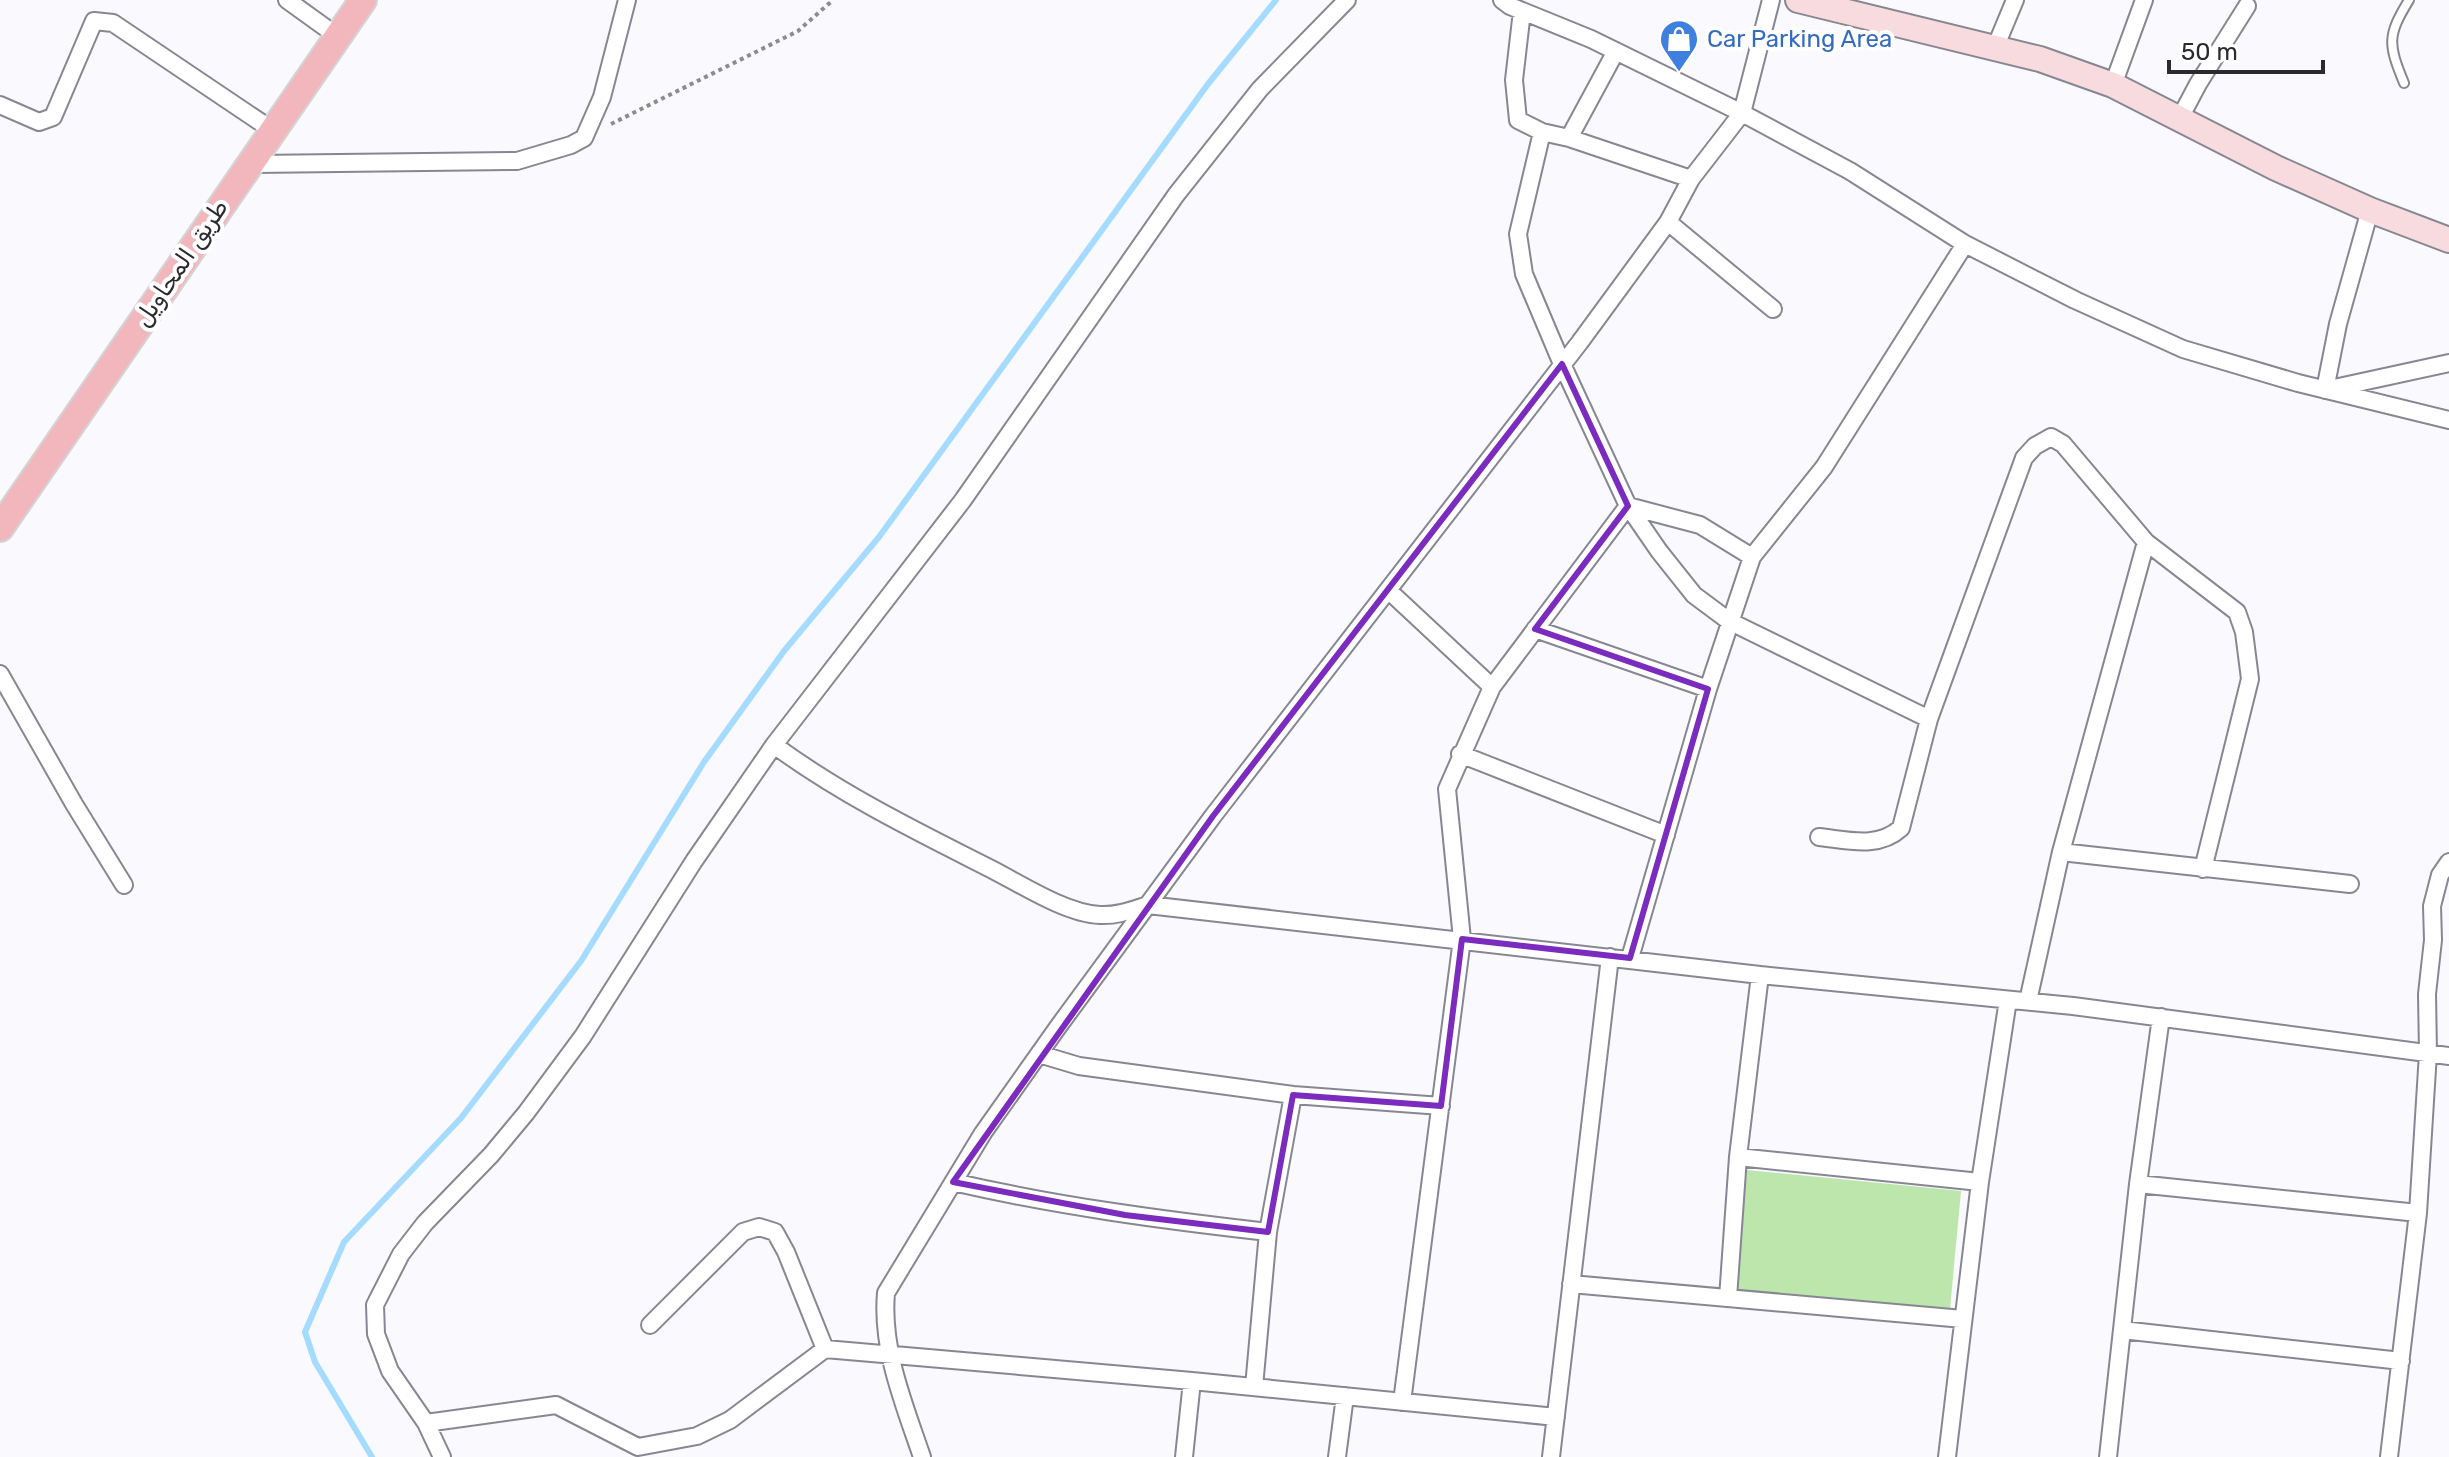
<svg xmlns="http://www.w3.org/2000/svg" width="2449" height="1457" font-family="Rubik,Vazirmatn,sans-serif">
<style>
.green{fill:#bce6ac}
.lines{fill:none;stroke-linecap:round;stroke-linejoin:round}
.stream{stroke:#a4dbfe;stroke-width:6}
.lane-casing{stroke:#868792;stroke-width:12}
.street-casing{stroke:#868792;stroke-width:20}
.secondary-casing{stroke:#868792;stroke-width:28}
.primary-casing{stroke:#d4d4d5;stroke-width:30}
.path{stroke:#8b8b90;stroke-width:4;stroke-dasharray:4 4;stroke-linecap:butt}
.lane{stroke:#fff;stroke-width:8}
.street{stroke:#fff;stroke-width:16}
.secondary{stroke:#f8dbde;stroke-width:24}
.primary{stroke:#f2b7bc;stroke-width:26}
.marked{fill:none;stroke:#7b2cbf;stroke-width:6;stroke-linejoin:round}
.labels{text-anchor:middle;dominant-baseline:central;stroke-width:8;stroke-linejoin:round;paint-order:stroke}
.shop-label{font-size:24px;fill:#366cbe;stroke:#fff;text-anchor:start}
.street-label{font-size:24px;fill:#2a2a2f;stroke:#fff}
</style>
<rect width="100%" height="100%" fill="#f9f9fe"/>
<path class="green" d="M1747,1170L1961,1191L1950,1309L1735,1289Z"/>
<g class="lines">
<path class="stream" d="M372,1457L315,1362L305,1332L344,1242L461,1118L581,961L704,762L784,651L879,537L1208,84L1276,0"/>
<g class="lane-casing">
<path id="lane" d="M2404,83C2388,44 2387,36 2409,0"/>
</g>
<g class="street-casing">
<path id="street" d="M287,0L337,36
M1502,0L1510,6L1591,39L1742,113L1850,171L1965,244L2075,300L2183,349L2298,383L2449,420
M1522,11L1514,80L1518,120L1542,132L1569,138L1691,179
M1995,48L2015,0
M2113,85L2144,0
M0,105L39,122L53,117L94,21L113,23L272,130
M2180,118L2198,84L2247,6
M1542,132L1518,234L1524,274L1562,364L1628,506L1659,551L1694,595L1729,621L1929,719
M1569,138L1616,51
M249,164L517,161L571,145L584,138L602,97L627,0
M2370,210L2338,324L2325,390L2449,363
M1668,222L1773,309
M1388,590L1492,687
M1535,629L1708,689
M0,674L74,804L124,885
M774,745C842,795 918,832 993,870C1022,885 1067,914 1100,915C1117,916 1132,910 1148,905L1760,975L2073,1006L2449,1056
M1460,754L1666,835
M1819,837C1848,840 1878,849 1901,828L1929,719L2024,458L2035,446L2051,437L2063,444L2146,542L2237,612L2244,632L2250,679L2203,869
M2061,852L2350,884
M1630,958L1708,689L1752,557L1824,467L1965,244
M2028,1001L2061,852L2146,542
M1039,1054L1079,1066L1293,1095
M1738,1157L1980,1182
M953,1182C1057,1206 1162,1220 1268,1232
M2138,1184L2418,1213
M1571,1284L1963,1319
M1728,1298L1738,1157L1760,975
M650,1325L743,1232L759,1227L775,1232L786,1252L825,1349
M2122,1330L2401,1361
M1254,1387L1268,1232L1293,1095L1441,1106
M1402,1402L1462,939L1447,789L1492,687L1628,506L1700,525L1752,557
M426,1423L556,1405L638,1447L697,1436L730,1420L825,1349L1192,1381L1556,1417
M442,1457L426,1423L390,1371L376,1334L375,1305L401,1254L425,1223L491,1155L526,1113L583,1036L694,861L774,745L963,500L1176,195L1260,89L1347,0
M922,1457C904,1404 881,1349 886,1293L983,1133L1058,1027L1213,816L1580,342L1668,222L1691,179L1742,113L1771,0
M1184,1457L1192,1381
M1337,1457L1345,1396
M1551,1457L1610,957
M1947,1457L1980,1182L2008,1000
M2108,1457L2138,1184L2161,1017
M2389,1457L2418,1213L2428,1053L2427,994L2433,940L2432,906L2440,875L2449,862"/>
</g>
<g class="secondary-casing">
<path id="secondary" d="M1798,0L2040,59L2113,85L2276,168L2370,210L2449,240"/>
</g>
<g class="primary-casing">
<path id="primary" d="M0,528L363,0"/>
</g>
<path class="path" d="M611,124L798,31L833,0"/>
<use href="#lane" class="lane"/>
<use href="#street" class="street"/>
<use href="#secondary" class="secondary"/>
<use href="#primary" class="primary"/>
</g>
<path class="marked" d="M1562,364L1628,506L1535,629L1708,689L1630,958L1462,939L1441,1106L1293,1095L1268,1232L1125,1215L953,1182L1213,816Z"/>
<defs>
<g id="shop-pin" transform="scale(2)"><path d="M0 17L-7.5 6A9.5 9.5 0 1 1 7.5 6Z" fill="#3f7fe0" stroke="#fff"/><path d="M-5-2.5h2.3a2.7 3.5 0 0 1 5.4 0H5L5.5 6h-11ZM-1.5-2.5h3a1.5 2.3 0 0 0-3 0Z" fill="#fff"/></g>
</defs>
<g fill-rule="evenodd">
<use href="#shop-pin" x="1679" y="39"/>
</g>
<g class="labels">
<g class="shop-label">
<text x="1707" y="39">Car Parking Area</text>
</g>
<g class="street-label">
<text transform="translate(181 263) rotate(-56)">طريق المحاويل</text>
</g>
</g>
<path d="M2169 60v12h154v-12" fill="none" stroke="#2a2a2f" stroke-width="4"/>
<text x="2181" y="60" font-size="24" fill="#2a2a2f" stroke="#ffffff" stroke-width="6" paint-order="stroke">50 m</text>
</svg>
